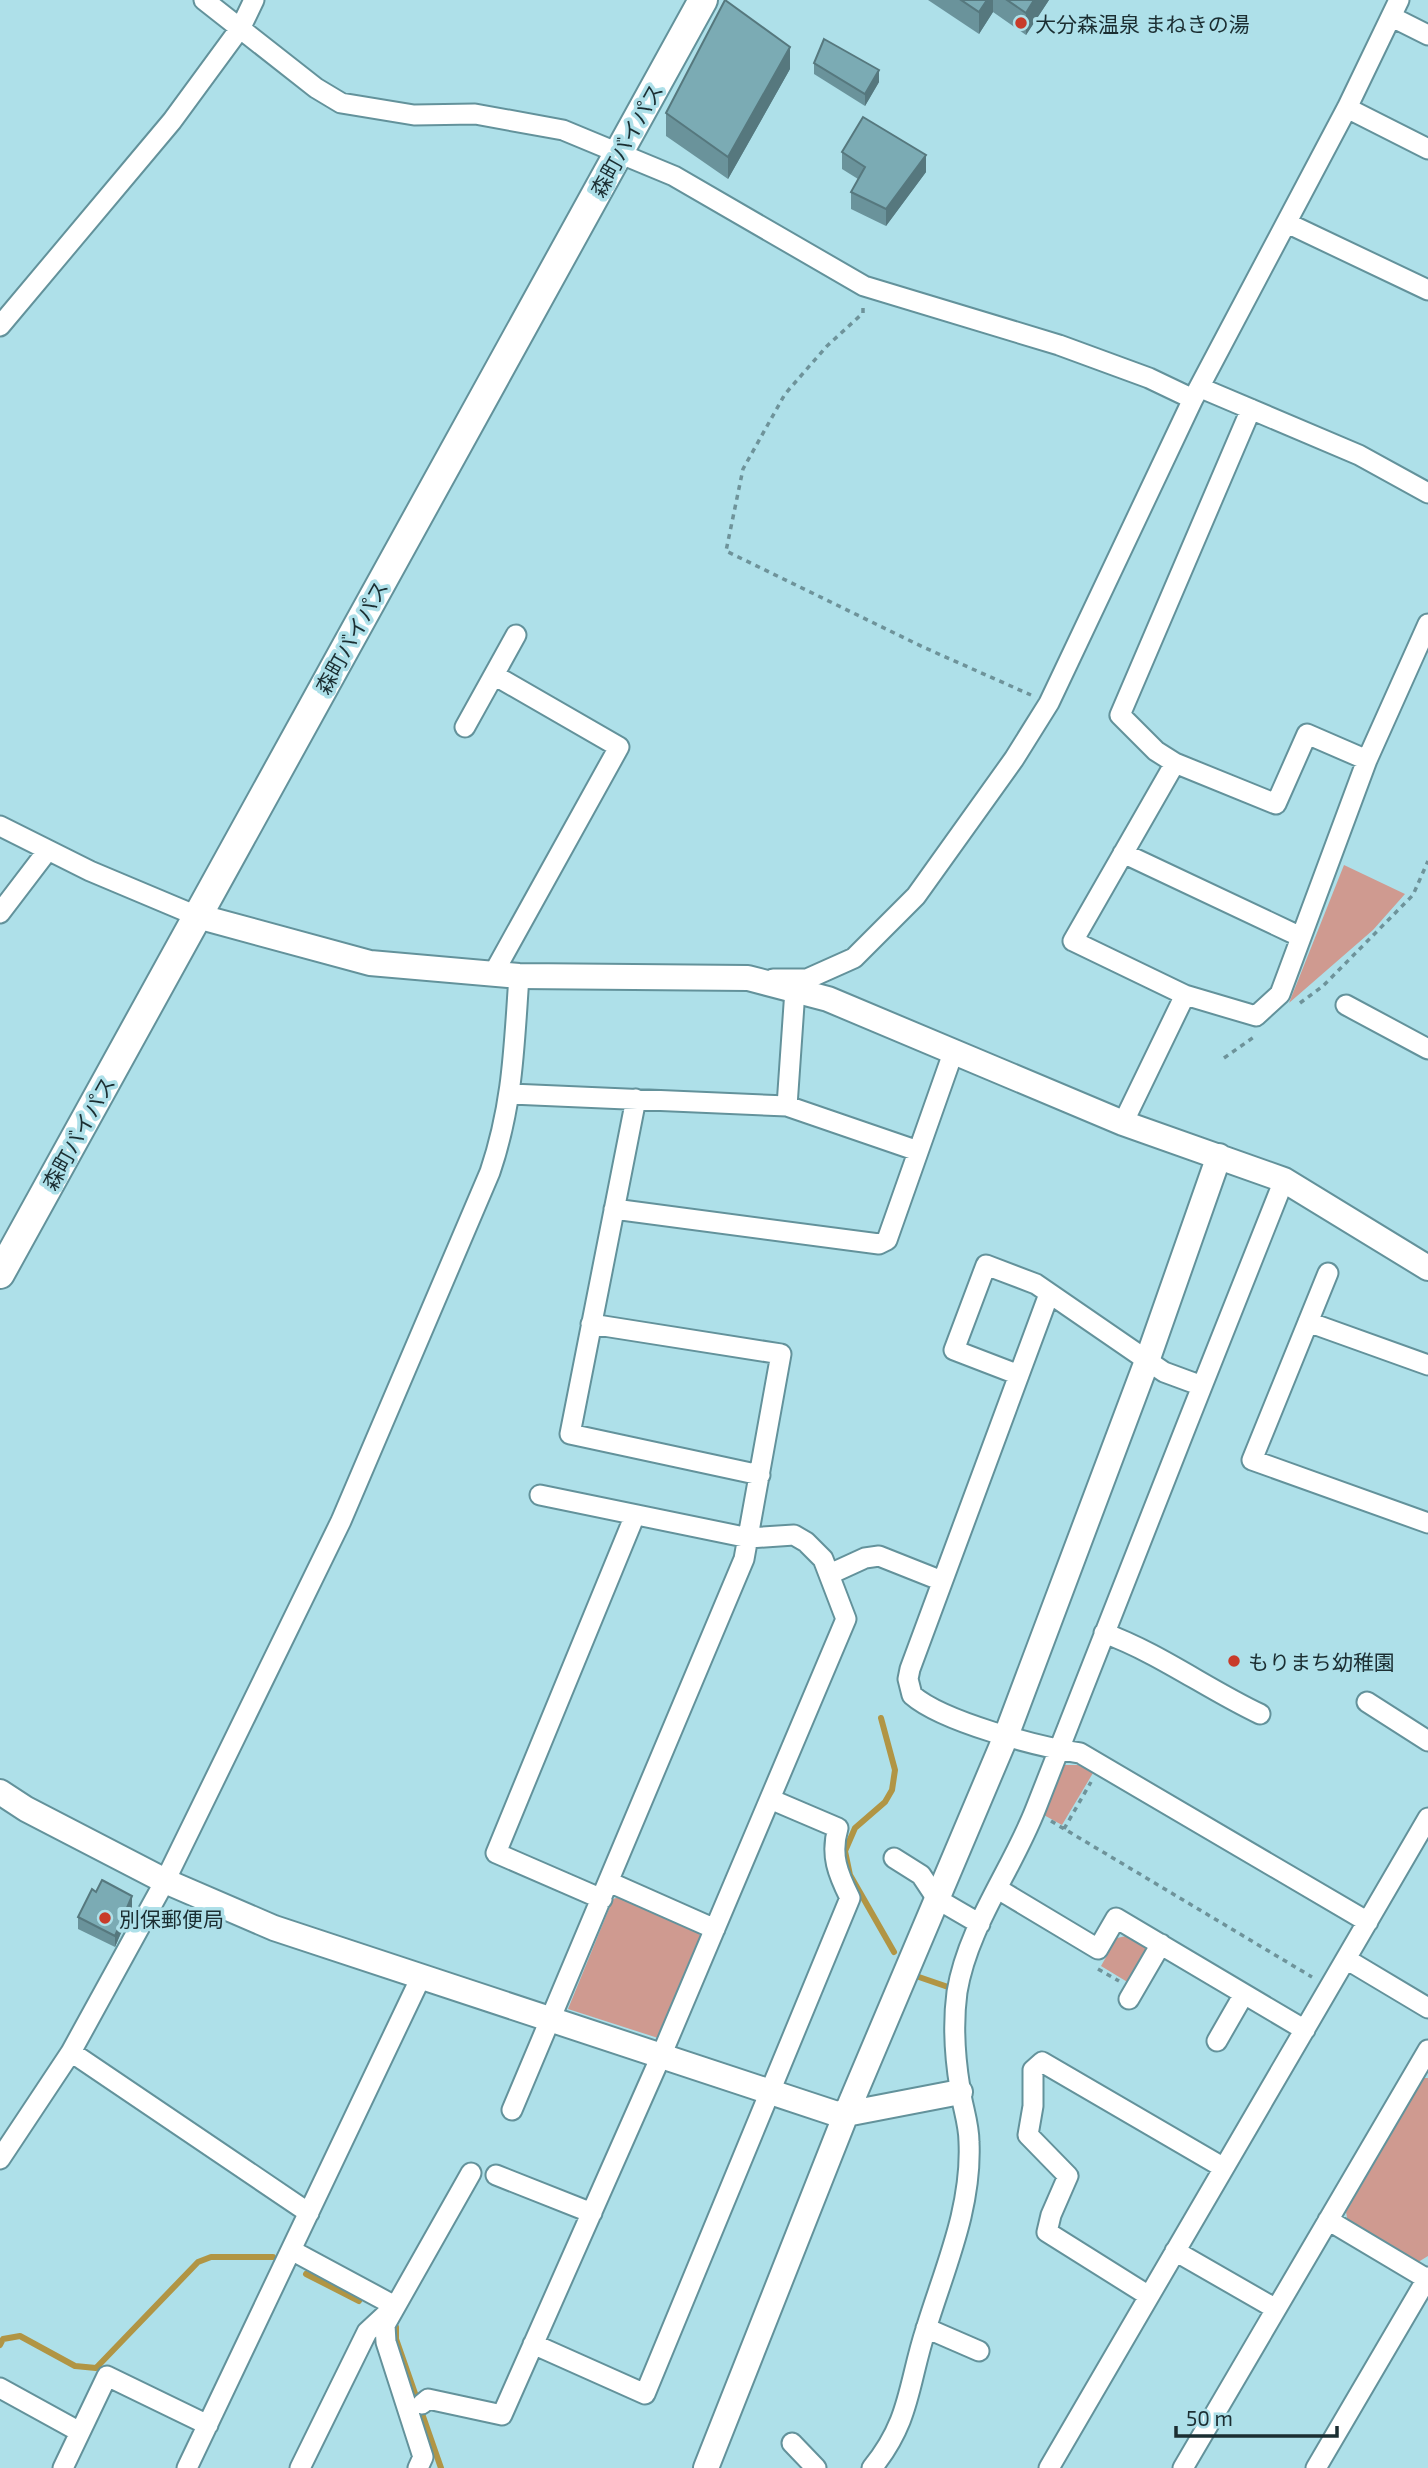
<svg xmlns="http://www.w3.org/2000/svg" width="1428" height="2468" font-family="'Exo 2','Noto Sans JP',sans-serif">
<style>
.green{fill:#cf9a90}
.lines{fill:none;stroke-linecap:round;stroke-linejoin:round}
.stream{stroke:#b19544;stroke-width:6}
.minor-casing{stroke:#63929b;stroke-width:23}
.tertiary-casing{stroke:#63929b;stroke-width:28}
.secondary-casing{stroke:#63929b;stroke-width:32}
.path{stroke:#6e939a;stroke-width:3.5;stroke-dasharray:5 5;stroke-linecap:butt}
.minor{stroke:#fff;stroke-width:19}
.tertiary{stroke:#fff;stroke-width:24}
.secondary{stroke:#fff;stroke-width:28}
.wall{fill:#6a939b}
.shaded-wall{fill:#56787e}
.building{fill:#7babb4;stroke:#56787e;stroke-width:2}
.poi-dot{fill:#c83b2a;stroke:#aee0e9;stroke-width:2.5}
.labels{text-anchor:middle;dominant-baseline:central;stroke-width:7;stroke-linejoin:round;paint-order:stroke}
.poi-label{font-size:21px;fill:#1b2e32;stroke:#aee0e9;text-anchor:start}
.street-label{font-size:21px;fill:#1b2e32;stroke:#aee0e9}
</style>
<rect width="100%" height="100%" fill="#aee0e9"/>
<path class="green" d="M1344,865L1405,894L1373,930L1289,1003Z
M1065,1765H1078L1093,1773L1062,1825L1042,1814Z
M622,1896L696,1929L701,1937L658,2038L568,2009L613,1899Z
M1126,1936L1145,1947L1146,1956L1129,1983L1101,1966L1117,1938Z
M1424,2078H1428V2256L1415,2264L1348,2223L1346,2212Z"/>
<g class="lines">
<path class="stream" d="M881,1718L895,1770L892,1790L885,1802L855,1828L845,1851L850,1875L894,1952
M916,1976L951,1988
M306,2274L359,2301
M396,2327V2339L441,2468
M0,2345L3,2339L20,2336L75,2366L96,2368L198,2262L211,2257H273"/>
<g class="minor-casing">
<path id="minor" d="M204,0L316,88L341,103L414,115L475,114L563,130L674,176L864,286L1059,345L1149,378L1193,399
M1392,17L1428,35
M1347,108L1428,149
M1287,223L1428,290
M0,326L172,121L241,27L254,0
M1201,388L1359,455L1428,493
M1251,409L1120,715L1156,751L1175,763L1276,804L1307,734L1367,760
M465,727L516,635
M1175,763L1073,941L1185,995L1256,1016L1280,994L1367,760L1428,624
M0,826L90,871L197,916
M1123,853L1301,937
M0,913L48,850
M493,974L619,747L494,675
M773,979H807L854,958L916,896L1014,759L1049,703L1193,399L1347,108L1399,0
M1346,1005L1428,1049
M511,1094L787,1106L918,1151
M636,1099L570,1434L760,1475
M787,1106L795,990
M1123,1123L1185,995
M614,1209L879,1244L887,1240L953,1053
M1328,1273L1252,1460L1428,1523
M1049,1294L910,1669L908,1679L912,1695C943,1722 1039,1747 1080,1753L1368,1922
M1308,1322L1428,1365
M1019,1375L954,1350L986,1265L1036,1284L1164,1372L1202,1386
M830,1574L865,1558L879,1556L942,1581
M1104,1633C1159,1653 1207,1689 1260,1714
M1367,1702L1428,1741
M894,1858L921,1875L937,1899L980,1924
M609,1882L715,1929
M998,1889L1098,1949L1116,1918L1305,2030
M602,1899L496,1853L635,1515
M1346,1959L1428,2008
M1129,1999L1161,1944
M1217,2041L1244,1994
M71,2052L309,2213
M512,2110L744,1559L781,1354L591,1324
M0,2159L71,2052L165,1881L341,1521L490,1172C513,1104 514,1047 519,976
M496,2175L592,2213
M1328,2220L1427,2279
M293,2251L395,2306L367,2332L300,2468
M1175,2251L1276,2309
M1149,2296L1047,2232L1051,2215L1068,2176L1028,2135L1033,2106V2070L1042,2062L1224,2168
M926,2328L979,2351
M533,2344L645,2394L850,1898C838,1874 830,1855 838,1828L770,1799
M0,2388L80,2432
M422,2404L428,2399L502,2415L661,2056L846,1619L823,1559L806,1542L794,1535L749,1538L540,1495
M792,2443L816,2468
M63,2468L107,2376L208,2425
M187,2468L421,1977
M418,2468L423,2457L386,2342L385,2325L471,2173
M872,2468C911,2420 908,2384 926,2329C945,2267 972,2208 969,2142C969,2123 962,2106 960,2088C955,2058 953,2022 957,1992C968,1926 1012,1870 1036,1808C1117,1599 1201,1389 1284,1180
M1049,2468L1428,1818
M1183,2468L1428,2050
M1316,2468L1428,2277"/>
</g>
<g class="tertiary-casing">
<path id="tertiary" d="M197,916L370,963L519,976L748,978L828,999L1123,1123L1284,1180L1428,1268
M0,1792L26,1809L165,1881L274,1928L834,2113L846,2114L960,2092
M706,2468L846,2114L1006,1736L1147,1361L1219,1156"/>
</g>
<g class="secondary-casing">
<path id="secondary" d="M0,1274L703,0"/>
</g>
<path class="path" d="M863,308V313L827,346L785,394L743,469L726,551L923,647L1031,695
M1300,1003L1323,986L1413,895L1428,861
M1224,1058L1254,1037
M1051,1821L1312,1977
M1064,1829L1091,1782
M1098,1969L1119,1981"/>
<use href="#minor" class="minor"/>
<use href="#tertiary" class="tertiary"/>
<use href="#secondary" class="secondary"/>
</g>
<path class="wall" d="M928,0H1049L1026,35L993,12L979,34Z
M814,63L879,82L865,106L814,74Z
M790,69L728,179L666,136V113Z
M842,152L926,172L886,226L851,209V192L858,179L842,169Z
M132,1907L115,1947L78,1929V1917Z"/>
<path class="shaded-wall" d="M987,0H993V12L979,34V12Z
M1034,0H1049L1026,35V13Z
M790,47V69L728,179V157Z
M879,70V82L865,106V94Z
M926,155V172L886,226V209Z
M132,1896V1907L115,1947V1936Z"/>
<path class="building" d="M725,0L790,47L728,157L666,113Z
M961,0H987L979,12Z
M1007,0H1034L1026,13Z
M824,39L879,70L865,94L814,63Z
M863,117L926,155L886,209L851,192L865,167L842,152Z
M102,1880L132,1896L115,1936L78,1917L92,1889L96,1892Z"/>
<g class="poi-dot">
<circle cx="1021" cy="23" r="7"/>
<circle cx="1234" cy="1661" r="7"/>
<circle cx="105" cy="1918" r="7"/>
</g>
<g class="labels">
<g class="poi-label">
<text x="1035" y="23">大分森温泉 まねきの湯</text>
<text x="1248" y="1661">もりまち幼稚園</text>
<text x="119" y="1918">別保郵便局</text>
</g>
<g class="street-label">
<text transform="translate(626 140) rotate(-61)">森町バイパス</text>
<text transform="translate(351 637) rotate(-61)">森町バイパス</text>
<text transform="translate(78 1133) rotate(-61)">森町バイパス</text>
</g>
</g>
<path d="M1176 2426v10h161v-10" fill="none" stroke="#1b2e32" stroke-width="3.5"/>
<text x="1186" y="2426" font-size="21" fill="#1b2e32" stroke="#aee0e9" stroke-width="5" paint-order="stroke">50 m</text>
</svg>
